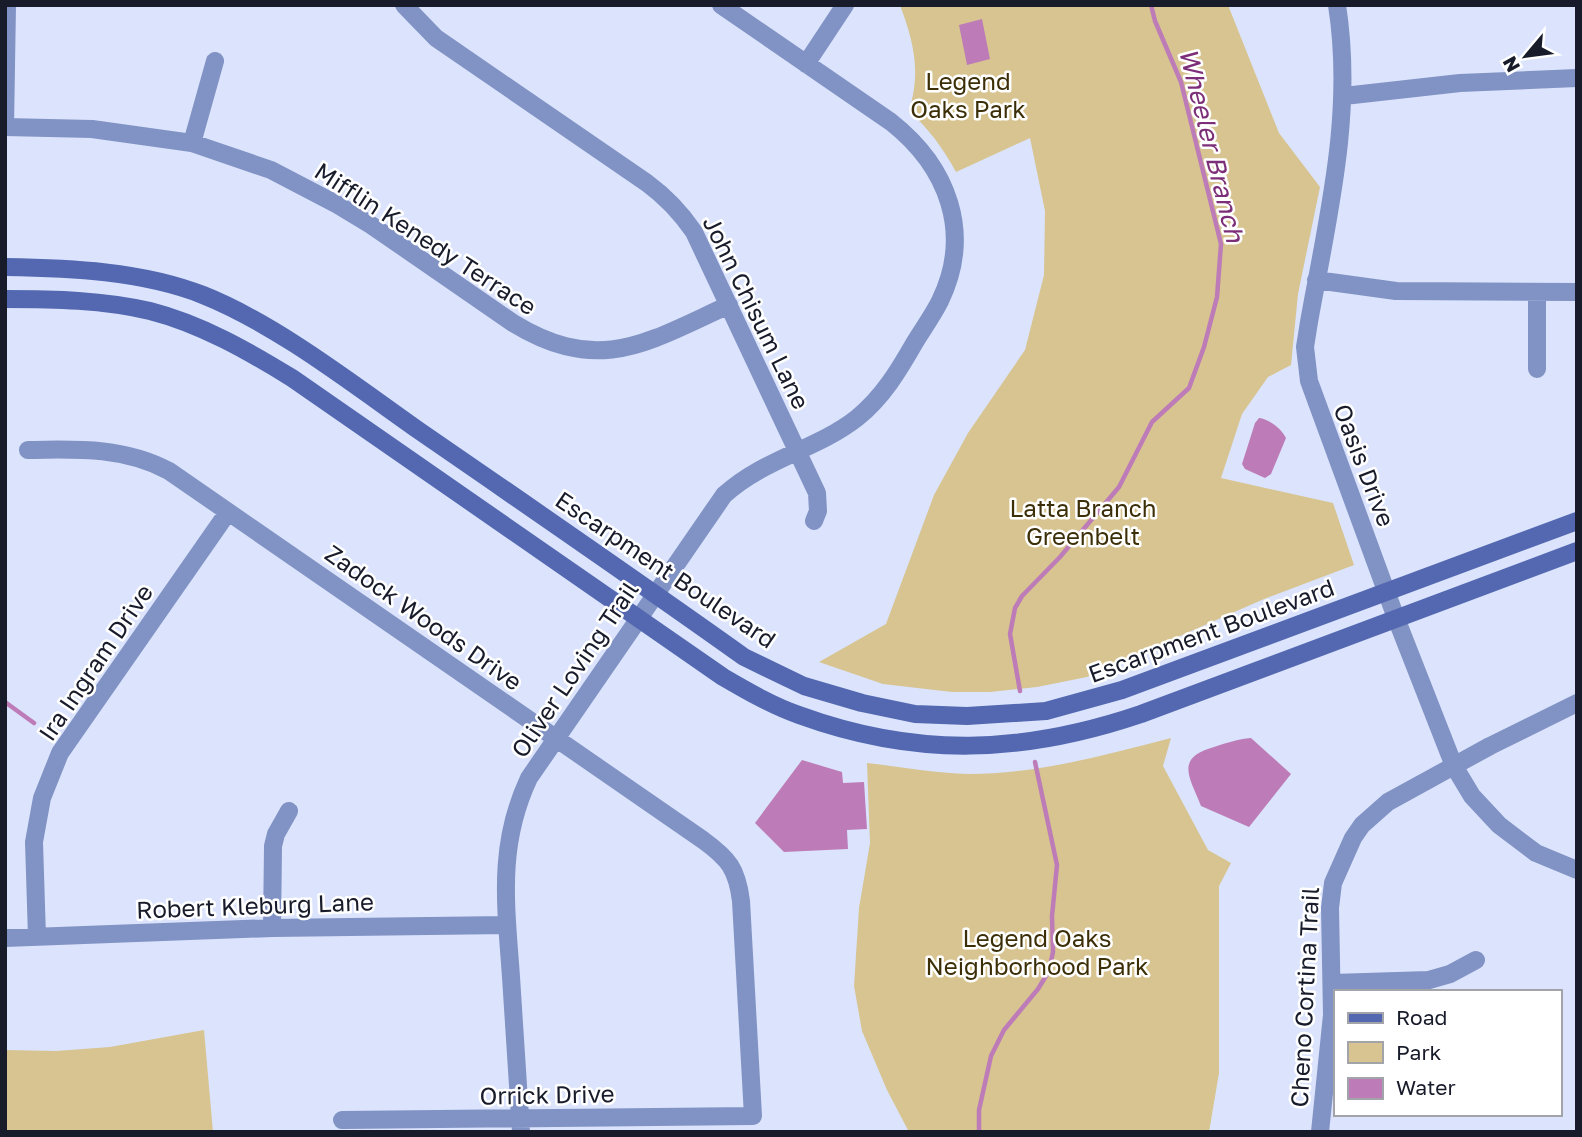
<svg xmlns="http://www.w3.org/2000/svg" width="1582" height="1137" font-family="'Golos Text',sans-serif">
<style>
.park{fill:#d7c491}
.water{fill:#bd7cb7}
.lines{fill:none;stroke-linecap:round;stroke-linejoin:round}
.stream{stroke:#bd7cb7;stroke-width:4.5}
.minor{stroke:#8192c4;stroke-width:18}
.secondary{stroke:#5368b1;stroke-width:18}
.labels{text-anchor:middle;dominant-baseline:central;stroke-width:5;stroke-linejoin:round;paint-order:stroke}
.park-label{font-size:24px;fill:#3c2f08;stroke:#fff}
.street-label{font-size:24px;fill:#171b2a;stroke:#fff}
.water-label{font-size:26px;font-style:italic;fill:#7c2f78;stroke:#fff}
</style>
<rect width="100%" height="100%" fill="#dbe4fc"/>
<path class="park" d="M900,5H1228L1279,133L1320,187L1298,294L1291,365L1268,377L1242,414L1221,478L1333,503L1354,565L1264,599L1087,677L1037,687L990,692H952L883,684L819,662L886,624L934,495L968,433L1025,350L1044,275L1045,211L1030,138L956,172C943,148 929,129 909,111C921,72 914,43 900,5Z
M1171,738L1163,766L1208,850L1231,863L1219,886V1073L1209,1132H909L887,1090L862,1031L854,986L859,908L870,843L867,763C901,767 936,773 969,774C1038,774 1105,755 1171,738Z
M204,1030L213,1132H5V1050L56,1051L110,1047Z"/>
<path class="water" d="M982,19L990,59L967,65L959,25Z
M1259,418C1269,419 1282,429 1286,438L1271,474L1265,478L1245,469L1242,464L1255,423Z
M1251,738L1291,774L1249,827L1201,806C1189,776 1175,758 1214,747C1226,743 1238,739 1251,738Z
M802,760L842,772L843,783L864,782L867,829L847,830L848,849L784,852L755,823Z"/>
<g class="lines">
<path class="stream" d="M1020,691L1010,634L1015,608L1022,596L1060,557L1119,487L1152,422L1189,388L1204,347L1217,297L1221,244L1181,82L1155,21L1151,5
M5,702L34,723
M979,1132V1110L991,1056L1004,1030L1038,989L1049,971L1053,952L1052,916L1057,865L1035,762"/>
<path class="minor" d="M7,5L5,127L92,129L192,143L271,170L338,205L371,225L513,323C600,376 647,342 729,305
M404,5L436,38L647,183C666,197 681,213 694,232L817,493L818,511L814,521
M1337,5C1354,113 1328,216 1309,322L1305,347L1309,381L1396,618L1454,766L1472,796L1499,825L1536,853L1577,870
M806,64L845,5
M1344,96L1460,83L1577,78
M192,143L215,61
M1316,280L1396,291L1577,292
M1537,369V292
M28,450C77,449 124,447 169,471L703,840C729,859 737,869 741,901L753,1116L342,1120
M272,928L273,846L276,834L289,811
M37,937L34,842L42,798L60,753L228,512
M5,938L272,928L507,925
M1333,983L1429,980L1450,974L1476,960
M521,1132C518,1080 514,1029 511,977C506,905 497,846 529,778L724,495C765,458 816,450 857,418C883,397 899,370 915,342C923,329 933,315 940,301C973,233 948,167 891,122L721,5
M1320,1132L1332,1015L1330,908L1333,883L1353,838L1362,825L1388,802L1490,746L1577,703"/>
<path class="secondary" d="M5,267C70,268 142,271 203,295C276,324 354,385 418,430C527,505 636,580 744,657L804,686L862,703L915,714L967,716L1046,711L1122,690L1577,521
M5,299C54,299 103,300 150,311C201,324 248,351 292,378L723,677C747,691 773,706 799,715C917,758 1023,754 1141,714L1577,551"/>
</g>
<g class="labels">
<g class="park-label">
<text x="968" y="80">Legend<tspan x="968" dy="28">Oaks Park</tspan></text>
<text x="1083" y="507">Latta Branch<tspan x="1083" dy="28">Greenbelt</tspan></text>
<text x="1037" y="937">Legend Oaks<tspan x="1037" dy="28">Neighborhood Park</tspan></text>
</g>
<g class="street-label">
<text transform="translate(426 238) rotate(33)">Mifflin Kenedy Terrace</text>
<text transform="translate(757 312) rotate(64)">John Chisum Lane</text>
<text transform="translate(1365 465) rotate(69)">Oasis Drive</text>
<text transform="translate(666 569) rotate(34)">Escarpment Boulevard</text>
<text transform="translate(424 617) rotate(35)">Zadock Woods Drive</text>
<text transform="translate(1211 630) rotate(-20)">Escarpment Boulevard</text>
<text transform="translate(95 662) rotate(-56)">Ira Ingram Drive</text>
<text transform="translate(574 669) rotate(-56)">Oliver Loving Trail</text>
<text transform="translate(255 905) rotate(-2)">Robert Kleburg Lane</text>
<text transform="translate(1304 997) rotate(-87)">Cheno Cortina Trail</text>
<text transform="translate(547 1094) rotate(-1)">Orrick Drive</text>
</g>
<g class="water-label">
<text transform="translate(1212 145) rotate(76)">Wheeler Branch</text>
</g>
</g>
<rect width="1582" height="1137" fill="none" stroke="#171b2a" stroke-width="14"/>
<rect x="1334" y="990" width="228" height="126" fill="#ffffff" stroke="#a2a4aa" stroke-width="2"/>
<rect x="1348" y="1013" width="35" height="10" fill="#5368b1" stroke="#a2a4aa" stroke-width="2"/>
<text x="1396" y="1025" font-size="21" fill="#171b2a">Road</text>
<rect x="1348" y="1042" width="35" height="21" fill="#d7c491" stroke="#a2a4aa" stroke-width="2"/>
<text x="1396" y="1060" font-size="21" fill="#171b2a">Park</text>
<rect x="1348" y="1078" width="35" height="21" fill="#bd7cb7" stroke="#a2a4aa" stroke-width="2"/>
<text x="1396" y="1095" font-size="21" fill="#171b2a">Water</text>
<g transform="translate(1526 56) rotate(241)" stroke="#ffffff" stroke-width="5" paint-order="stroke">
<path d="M0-5L12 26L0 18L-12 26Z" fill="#171b2a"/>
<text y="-10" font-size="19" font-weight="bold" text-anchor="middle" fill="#171b2a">N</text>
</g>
</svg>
